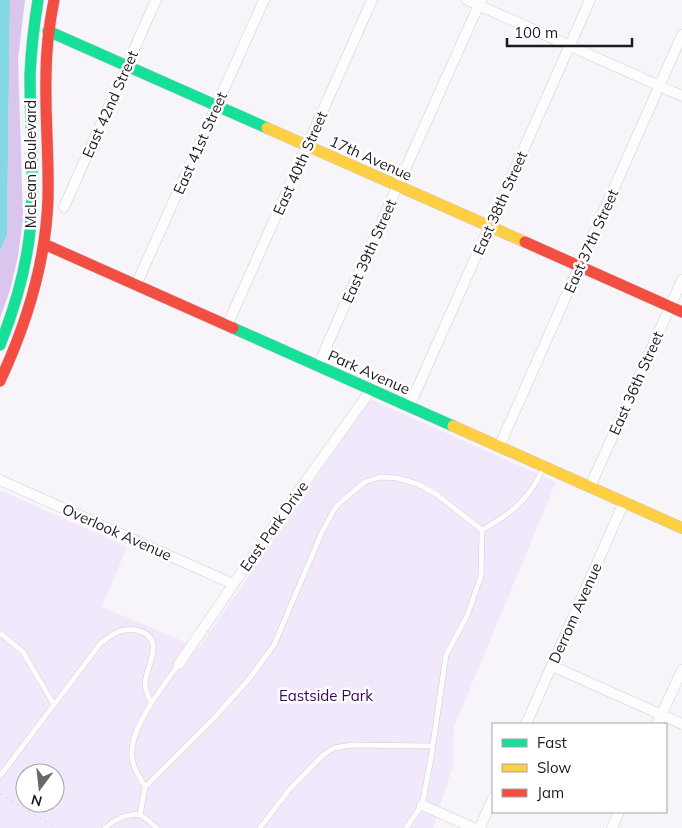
<svg xmlns="http://www.w3.org/2000/svg" width="682" height="828" font-family="Mulish,sans-serif">
<style>
.green{fill:#f2e8fb;fill-rule:evenodd}
.forest{fill:#dac5ee}
.water{fill:#84d8e3}
.lines{fill:none;stroke-linecap:round;stroke-linejoin:round}
.lane-casing{stroke:#d0ced2;stroke-width:6}
.street-casing{stroke:#d0ced2;stroke-width:11}
.fast-casing{stroke:#d0ced2;stroke-width:12}
.slow-casing{stroke:#d0ced2;stroke-width:12}
.jam-casing{stroke:#d0ced2;stroke-width:12}
.path{stroke:#d8d7da;stroke-width:1;stroke-dasharray:2.5 4;stroke-linecap:butt}
.lane{stroke:#fefdfe;stroke-width:5}
.street{stroke:#fefdfe;stroke-width:10}
.fast{stroke:#16e098;stroke-width:11}
.slow{stroke:#ffcf43;stroke-width:11}
.jam{stroke:#f24e42;stroke-width:11}
.labels{text-anchor:middle;dominant-baseline:central;stroke-width:5;stroke-linejoin:round;paint-order:stroke}
.street-label{font-size:15px;fill:#1d1b20;stroke:#fff}
.park-label{font-size:15px;fill:#3d045c;stroke:#fff}
</style>
<rect width="100%" height="100%" fill="#f7f4fa"/>
<path class="green" d="M370,399L556,482L454,727L453,766L433,828H0V490L127,547L102,607L199,648ZM25,773H55V803H25Z"/>
<path class="forest" d="M10,0H25L18,59L23,219L18,256L10,290L0,318V251L7,235Z"/>
<path class="water" d="M0,0H10V2L7,235L0,251Z"/>
<g class="lines">
<g class="lane-casing">
<path id="lane" d="M482,530C511,514 530,499 543,468
M0,633L23,652L54,705
M0,776L100,644C111,635 121,627 136,630C167,637 147,664 145,683C145,690 148,696 151,702
M145,787C141,779 135,771 133,763C124,733 163,687 179,664
M140,815L145,787L215,717L249,679L274,645L322,532L335,508L343,500L365,482L380,477L397,478L418,484L436,494L482,530
M105,828C113,821 128,812 140,815C145,817 152,824 157,828
M260,828L289,790L323,755L334,748L352,745L433,746
M406,828L422,805L431,758L446,655L467,616L481,576L482,530"/>
</g>
<g class="street-casing">
<path id="street" d="M467,0L682,96
M64,207L156,0
M136,285L264,0
M227,326L372,0
M318,366L360,270L481,0
M409,407L590,0
M499,447L682,35
M0,480L233,584
M590,487L682,280
M179,664L265,538L371,390
M552,666L682,724
M526,724L624,502
M657,724L682,670
M422,805L474,828
M480,828L493,798
M612,828L619,812"/>
</g>
<g class="fast-casing">
<path id="fast" d="M48,31L267,128
M233,328L453,426
M0,345C16,305 28,263 31,220C35,172 30,124 30,76C31,50 34,25 38,0"/>
</g>
<g class="slow-casing">
<path id="slow" d="M267,128L525,242
M453,426L682,528"/>
</g>
<g class="jam-casing">
<path id="jam" d="M525,242L682,312
M44,244L233,328
M0,381C27,323 46,262 48,198C49,157 45,116 46,76C46,50 49,25 54,0"/>
</g>
<path class="path" d="M0,794L56,828"/>
<use href="#lane" class="lane"/>
<use href="#street" class="street"/>
<use href="#fast" class="fast"/>
<use href="#slow" class="slow"/>
<use href="#jam" class="jam"/>
</g>
<g class="labels">
<g class="street-label">
<text transform="translate(110 104) rotate(-66)">East 42nd Street</text>
<text transform="translate(200 143) rotate(-66)">East 41st Street</text>
<text transform="translate(371 158) rotate(24)">17th Avenue</text>
<text transform="translate(300 163) rotate(-66)">East 40th Street</text>
<text transform="translate(30 164) rotate(-90)">McLean Boulevard</text>
<text transform="translate(500 203) rotate(-66)">East 38th Street</text>
<text transform="translate(591 241) rotate(-66)">East 37th Street</text>
<text transform="translate(369 251) rotate(-66)">East 39th Street</text>
<text transform="translate(369 372) rotate(24)">Park Avenue</text>
<text transform="translate(636 383) rotate(-66)">East 36th Street</text>
<text transform="translate(274 526) rotate(-55)">East Park Drive</text>
<text transform="translate(117 532) rotate(24)">Overlook Avenue</text>
<text transform="translate(575 613) rotate(-66)">Derrom Avenue</text>
</g>
<g class="park-label">
<text x="326" y="695">Eastside Park</text>
</g>
</g>
<rect x="492" y="723" width="175" height="90" fill="#ffffff" stroke="#a5a4a6"/>
<rect x="502" y="739" width="25" height="8" fill="#16e098" stroke="#a5a4a6"/>
<text x="537" y="748" font-size="15" fill="#1d1b20">Fast</text>
<rect x="502" y="764" width="25" height="8" fill="#ffcf43" stroke="#a5a4a6"/>
<text x="537" y="773" font-size="15" fill="#1d1b20">Slow</text>
<rect x="502" y="789" width="25" height="8" fill="#f24e42" stroke="#a5a4a6"/>
<text x="537" y="798" font-size="15" fill="#1d1b20">Jam</text>
<g transform="translate(40 788) rotate(195)"><circle r="24" fill="#ffffff" stroke="#a5a4a6"/>
<path d="M0-4L9 19L0 12L-9 19Z" fill="#69676c"/>
<text y="-8" font-size="14" font-weight="bold" text-anchor="middle" fill="#1d1b20">N</text>
</g>
<path d="M507 38v8h125v-8" fill="none" stroke="#1d1b20" stroke-width="2.5"/>
<text x="514" y="38" font-size="15" fill="#1d1b20" stroke="#ffffff" stroke-width="4" paint-order="stroke">100 m</text>
</svg>
